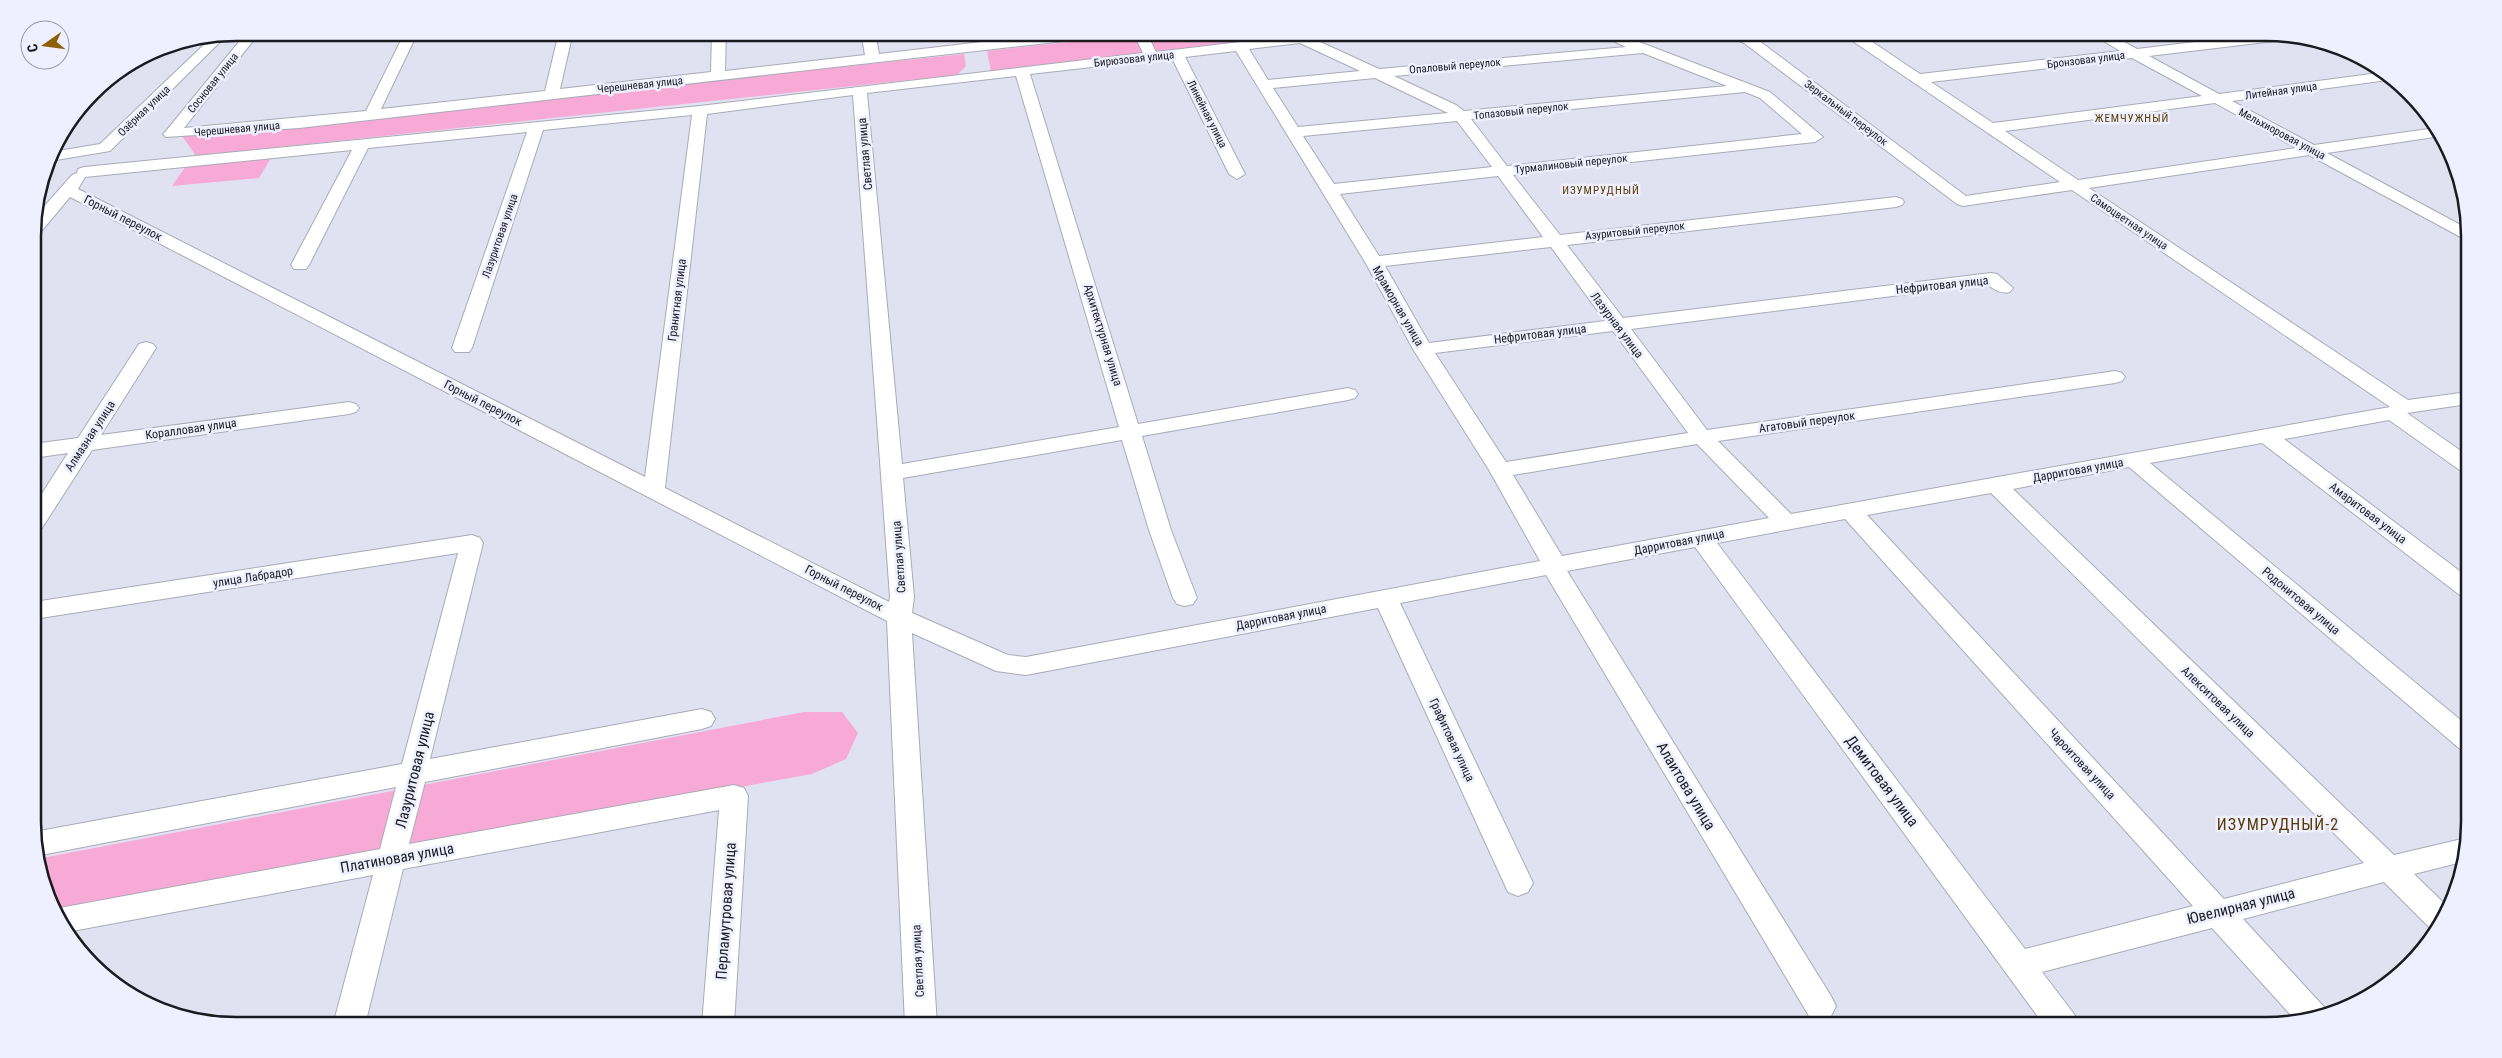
<svg xmlns="http://www.w3.org/2000/svg" width="2502" height="1058" font-family="'Roboto Condensed',sans-serif">
<style>
.green{fill:#f8aad7}
.lines{fill:none;stroke-linecap:round;stroke-linejoin:round}
.minor-casing{stroke:#a9aab8;stroke-width:2}
.minor{fill:#fff;fill-rule:evenodd}
.labels{text-anchor:middle;dominant-baseline:central;stroke-width:5;stroke-linejoin:round;paint-order:stroke}
.far-street-label{font-size:11px;fill:#1a1a1f;stroke:#eeefff}
.far-neighbourhood-label{font-size:11px;letter-spacing:1px;fill:#593b00;stroke:#eeefff}
.street-label{font-size:12px;fill:#1a1a1f;stroke:#eeefff}
.near-street-label{font-size:15px;fill:#1a1a1f;stroke:#eeefff}
.near-neighbourhood-label{font-size:16px;letter-spacing:1px;fill:#593b00;stroke:#eeefff}
.rim{fill:none;stroke:#1a1a1f;stroke-width:2.5}
</style>
<rect width="100%" height="100%" fill="#e1e2f1"/>
<path class="green" d="M1160,32L1246,33L1249,43L991,72L987,51Z
M964,54L966,66L957,75L196,156L182,136Z
M271,158L259,178L172,186L186,166Z
M804,712H842L858,733L846,759L812,774L55,912L48,900L37,859Z"/>
<g class="lines">
<g class="minor-casing">
<path id="minor" d="M247,32H260L184,128L366,111L405,32H418L381,109L545,91L559,32H573L560,89L711,72L712,32H726L725,71L865,55L861,32H875L879,54L1068,32H1114L1108,36L299,128L166,137L163,134L166,131Z
M1133,32H1146L1156,52L1325,32H1371L1365,36L1318,41L1379,69L1626,47L1594,32H1613L1770,92L1823,137L1815,142L1513,175L1560,235L1896,197L1902,199L1904,202L1902,205L1896,207L1567,245L1623,318L1991,273L1997,274L2013,288L2010,292C2000,294 1995,290 1987,284L1631,329L1707,430L2115,371L2122,373L2125,377L2122,381L2115,383L1718,441L1791,514L2390,407L2072,190L1963,206L1957,204L1744,43L1719,32H1740L1754,37L1966,196L2060,182L1851,40L1844,38L1842,32H1901L1895,36L1868,39L1920,74L2120,51L2089,32H2106L2137,49L2270,33L2289,37L2283,40L2149,56L2219,94L2386,72L2395,79L2232,101L2314,145L2436,128L2441,136L2327,153L2468,229V241L2309,155L2089,188L2408,400L2468,392V404L2407,413L2468,456L2469,473L2461,471L2389,420L2284,439L2469,578V598L2461,596L2262,443L2150,463L2469,727V752L2460,749L2129,467L2013,489L2394,855L2466,838L2462,862L2414,874L2449,908L2436,931L2431,929L2384,882L2243,919L2325,1008L2329,1015L2297,1022L2212,928L2042,972L2074,1014L2079,1025H2044L1695,547L1567,571L1831,996L1836,1006L1831,1016L1820,1021L1809,1016L1546,575L1400,603L1533,883L1528,892L1518,896L1508,892L1378,608L1026,675L996,671L912,633L937,1025H905L887,621L70,197L39,234L33,235L34,218L72,175L77,173L78,169L84,167L700,106L1143,53ZM1300,43L1360,71L1268,80L1249,49ZM1236,51L1365,262L1413,349L1489,470L1540,561L1026,657L1008,655L912,613L914,597L903,478L1122,440L1149,530L1173,598L1177,604L1185,606L1193,604L1197,598L1171,530L1142,436L1348,400L1355,398L1358,394L1355,390L1348,388L1138,424L1030,74L1172,58L1229,174L1237,179L1245,174L1185,57ZM1643,53L1727,86L1464,111L1456,105L1394,76ZM2132,58L2202,96L1993,123L1931,82ZM1016,76L1119,427L902,464L867,93ZM1375,78L1448,113L1298,127L1273,88ZM1745,92L1760,98L1802,134L1507,166L1471,119ZM853,95L890,597L889,602L665,488L707,114ZM2215,103L2296,148L2078,180L2005,131ZM692,115L645,477L78,189L85,177L352,150L291,265L294,269H306L309,265L368,148L527,132L452,348L455,352H469L472,348L543,130ZM1457,121L1492,167L1334,184L1303,136ZM1498,176L1543,237L1379,256L1340,194ZM1551,247L1605,321L1429,343L1385,266ZM1613,331L1688,433L1506,462L1435,353ZM1697,444L1769,518L1562,556L1513,475ZM1991,493L2364,863L2224,899L1867,515ZM1845,519L2193,906L2025,949L1717,543Z
M228,34L110,151L50,161L52,152L100,144L212,37Z
M146,342L153,344L156,348L101,435L349,402L356,404L359,408L356,412L349,414L92,450L42,528L34,530V506L68,453L33,458V444L78,438L139,344Z
M472,535L480,538L483,543L430,759L702,709L711,712L715,719L711,726L702,729L425,782L409,844L734,785L744,788L748,796L734,1025H702L719,810L403,869L365,1025H333L373,875L67,932L54,909L380,849L396,787L36,856L34,832L402,764L458,553L34,619V602Z"/>
</g>
<use href="#minor" class="minor"/>
</g>
<g class="labels">
<g class="far-street-label">
<text transform="translate(1134 59) rotate(-6)">Бирюзовая улица</text>
<text transform="translate(2086 60) rotate(-7)">Бронзовая улица</text>
<text transform="translate(1455 66) rotate(-5)">Опаловый переулок</text>
<text transform="translate(213 83) rotate(-51)">Сосновая улица</text>
<text transform="translate(640 85) rotate(-6)">Черешневая улица</text>
<text transform="translate(2281 91) rotate(-8)">Литейная улица</text>
<text transform="translate(144 111) rotate(-44)">Озёрная улица</text>
<text transform="translate(1521 111) rotate(-6)">Топазовый переулок</text>
<text transform="translate(1846 113) rotate(37)">Зеркальный переулок</text>
<text transform="translate(1207 114) rotate(63)">Линейная улица</text>
<text transform="translate(237 129) rotate(-5)">Черешневая улица</text>
<text transform="translate(2282 134) rotate(28)">Мельхиоровая улица</text>
<text transform="translate(1571 164) rotate(-6)">Турмалиновый переулок</text>
<text transform="translate(2129 222) rotate(34)">Самоцветная улица</text>
<text transform="translate(1635 231) rotate(-6)">Азуритовый переулок</text>
<text transform="translate(500 236) rotate(-71)">Лазуритовая улица</text>
</g>
<g class="far-neighbourhood-label">
<text x="2132" y="118">ЖЕМЧУЖНЫЙ</text>
<text x="1601" y="190">ИЗУМРУДНЫЙ</text>
</g>
<g class="street-label">
<text transform="translate(865 154) rotate(-95)">Светлая улица</text>
<text transform="translate(123 218) rotate(27)">Горный переулок</text>
<text transform="translate(1942 285) rotate(-6)">Нефритовая улица</text>
<text transform="translate(677 300) rotate(-83)">Гранитная улица</text>
<text transform="translate(1398 306) rotate(60)">Мраморная улица</text>
<text transform="translate(1617 325) rotate(53)">Лазурная улица</text>
<text transform="translate(1540 334) rotate(-7)">Нефритовая улица</text>
<text transform="translate(1103 335) rotate(73)">Архитектурная улица</text>
<text transform="translate(483 403) rotate(27)">Горный переулок</text>
<text transform="translate(1807 422) rotate(-8)">Агатовый переулок</text>
<text transform="translate(191 429) rotate(-8)">Коралловая улица</text>
<text transform="translate(90 436) rotate(-57)">Алмазная улица</text>
<text transform="translate(2078 470) rotate(-10)">Дарритовая улица</text>
<text transform="translate(2368 513) rotate(37)">Амаритовая улица</text>
<text transform="translate(1679 542) rotate(-11)">Дарритовая улица</text>
<text transform="translate(899 557) rotate(-94)">Светлая улица</text>
<text transform="translate(253 577) rotate(-9)">улица Лабрадор</text>
<text transform="translate(844 588) rotate(27)">Горный переулок</text>
<text transform="translate(2301 601) rotate(40)">Родонитовая улица</text>
<text transform="translate(1281 617) rotate(-11)">Дарритовая улица</text>
<text transform="translate(2218 702) rotate(44)">Алекситовая улица</text>
<text transform="translate(1452 740) rotate(65)">Графитовая улица</text>
<text transform="translate(2082 764) rotate(47)">Чароитовая улица</text>
<text transform="translate(918 961) rotate(-93)">Светлая улица</text>
</g>
<g class="near-street-label">
<text transform="translate(415 770) rotate(-76)">Лазуритовая улица</text>
<text transform="translate(1882 781) rotate(53)">Демитовая улица</text>
<text transform="translate(1686 786) rotate(59)">Алаитова улица</text>
<text transform="translate(397 858) rotate(-10)">Платиновая улица</text>
<text transform="translate(2241 906) rotate(-14)">Ювелирная улица</text>
<text transform="translate(726 911) rotate(-86)">Перламутровая улица</text>
</g>
<g class="near-neighbourhood-label">
<text x="2278" y="824">ИЗУМРУДНЫЙ-2</text>
</g>
</g>
<path d="M0 0H2502V1058H0ZM236 41H2266A195 195 0 0 1 2461 236V822A195 195 0 0 1 2266 1017H236A195 195 0 0 1 41 822V236A195 195 0 0 1 236 41Z" fill="#eeefff" fill-rule="evenodd"/>
<path class="rim" d="M236 41H2266A195 195 0 0 1 2461 236V822A195 195 0 0 1 2266 1017H236A195 195 0 0 1 41 822V236A195 195 0 0 1 236 41Z"/>
<g transform="translate(45 45) rotate(256)"><circle r="24" fill="#eeefff" stroke="#999aa5"/>
<path d="M0-4L9 19L0 12L-9 19Z" fill="#8d6107"/>
<text y="-8" font-size="14" font-weight="bold" text-anchor="middle" fill="#1a1a1f">С</text>
</g>
</svg>
